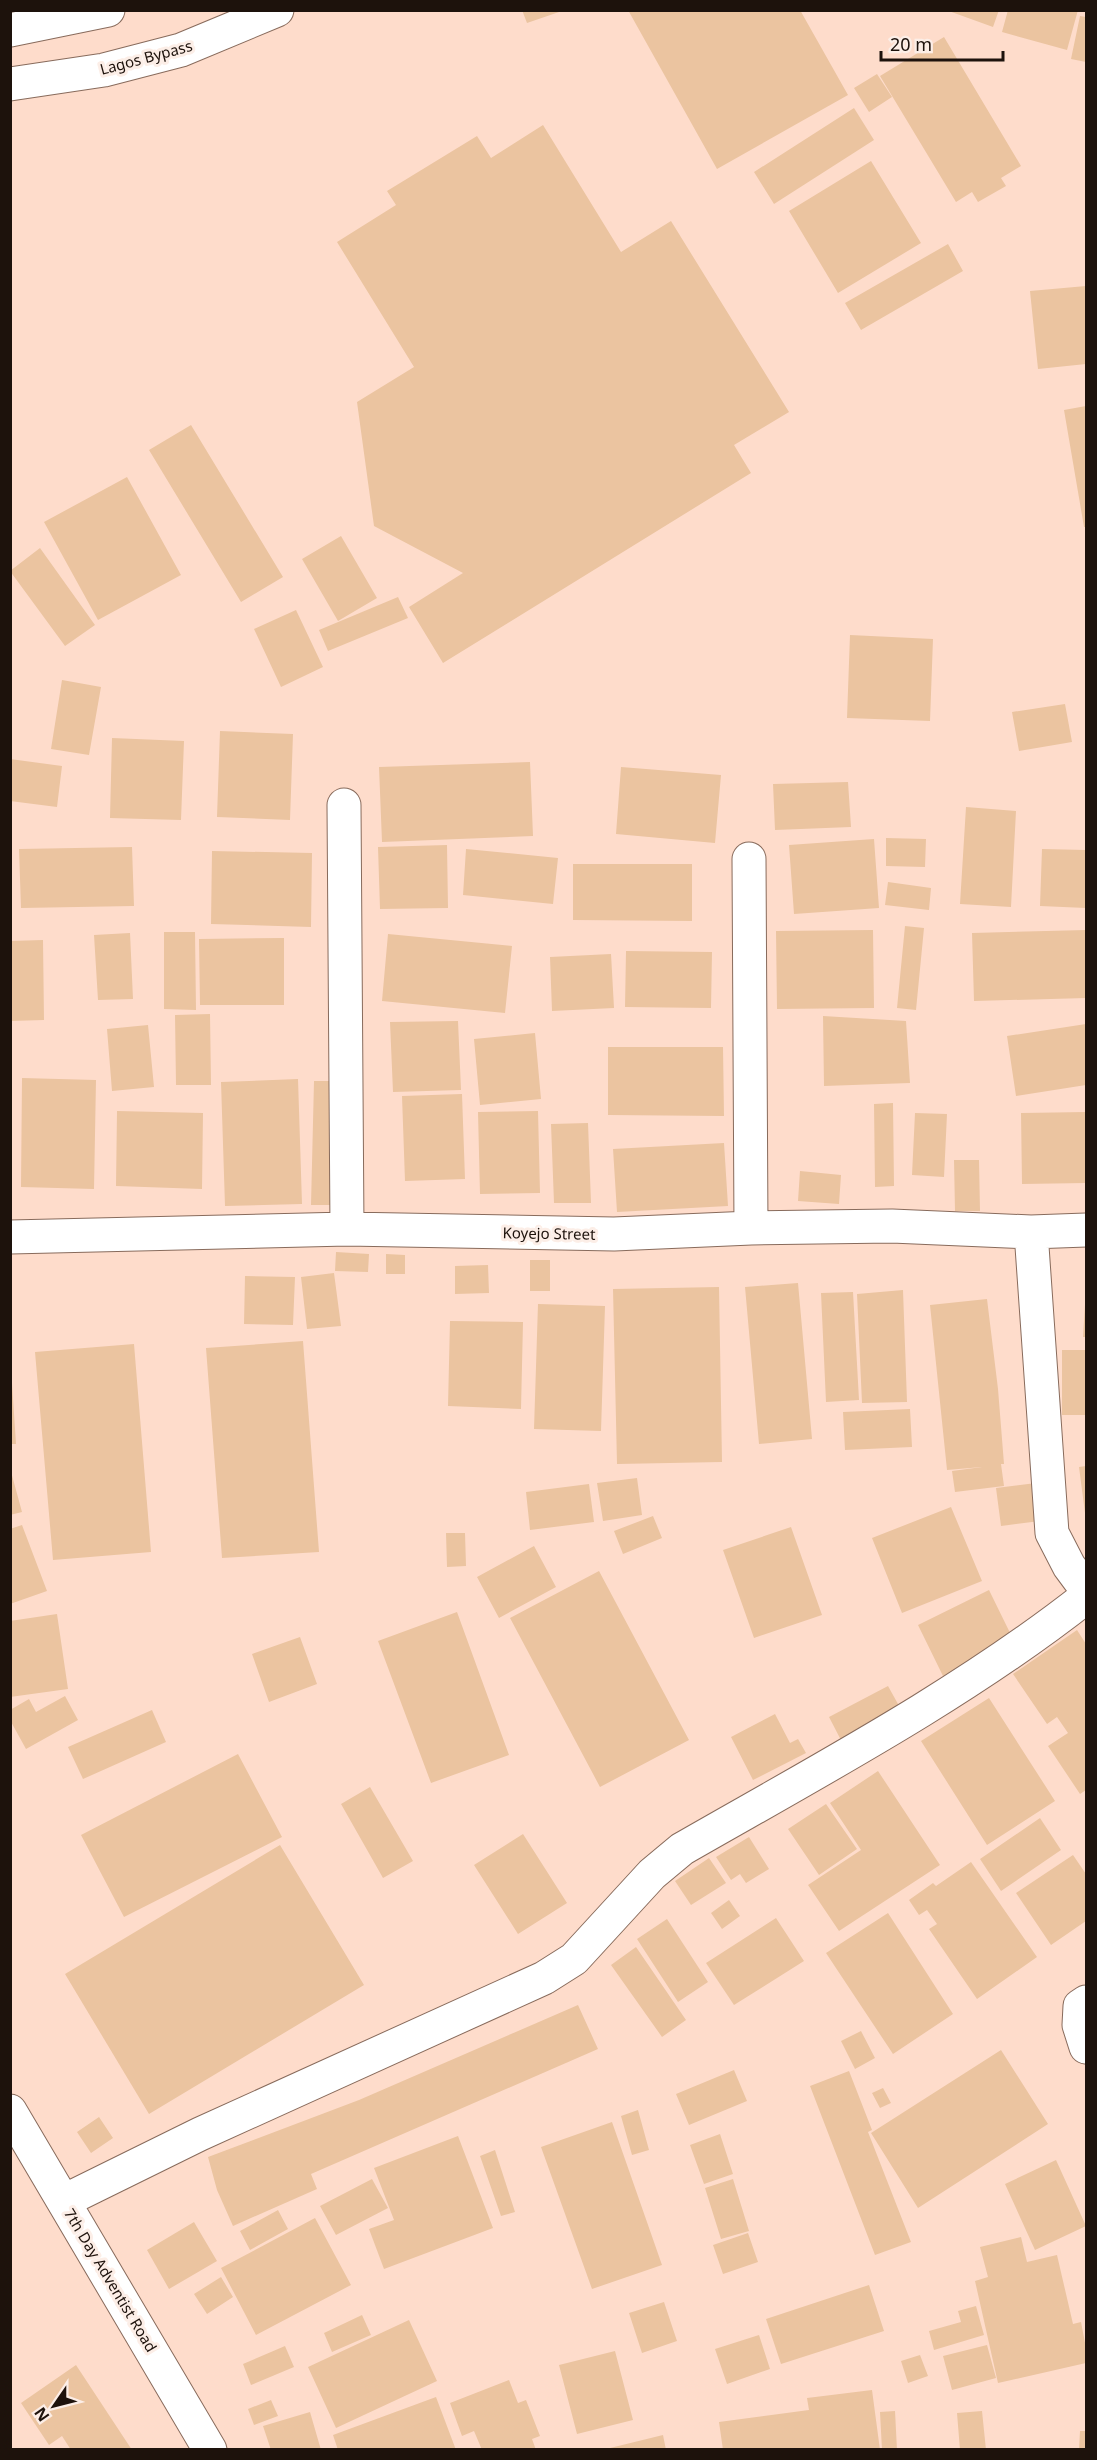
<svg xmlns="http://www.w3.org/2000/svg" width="1097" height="2460" font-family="'Noto Sans',sans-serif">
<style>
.building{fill:#ebc4a0}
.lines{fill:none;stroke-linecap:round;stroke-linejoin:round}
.minor-casing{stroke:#886b5c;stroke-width:35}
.major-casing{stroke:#886b5c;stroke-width:35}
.minor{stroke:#fff;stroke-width:33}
.major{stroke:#fff;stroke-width:33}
.labels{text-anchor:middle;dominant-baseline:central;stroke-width:6;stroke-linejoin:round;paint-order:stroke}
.street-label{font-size:15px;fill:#1d120c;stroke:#fceee7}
</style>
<rect width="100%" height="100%" fill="#fedccb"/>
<path class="building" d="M522,10H562V11L527,23Z
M628,10H800L848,95L717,169Z
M946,10H999L993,27Z
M1008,10H1078L1067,50L1002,32Z
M1080,16L1086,17V62L1071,59Z
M944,37L1021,166L1001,178L1006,186L978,202L972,192L956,202L880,76Z
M877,74L892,97L869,112L854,88Z
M854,108L874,140L774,204L754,172Z
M543,125L621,252L671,221L789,412L734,445L751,473L443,663L409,607L463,573L374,526L357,402L414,367L337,242L396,205L387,191L477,136L491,158Z
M871,161L921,243L838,293L789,211Z
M948,244L963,271L861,330L845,303Z
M1086,286V364L1038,369L1030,291Z
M1086,406V527H1084L1064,410Z
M191,425L283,577L241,602L149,450Z
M127,477L181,575L98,620L44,522Z
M341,536L377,598L338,621L302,559Z
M40,548L95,625L65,646L10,571Z
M398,597L408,618L328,651L319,630Z
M296,610L323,667L281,687L254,629Z
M850,635L933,639L930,721L847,718Z
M62,680L101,687L89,755L51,749Z
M1065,704L1072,742L1019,751L1012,712Z
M220,731L293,734L290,820L217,817Z
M112,738L184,741L181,820L110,818Z
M10,759L62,766L57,807L10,801Z
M530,762L533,836L382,842L379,767Z
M621,767L721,775L715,843L616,834Z
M848,782L851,827L775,830L773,784Z
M966,807L1016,811L1011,907L960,904Z
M886,838L926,839L925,867L886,866Z
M874,839L879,908L794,914L789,845Z
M447,845L448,908L380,909L378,847Z
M132,847L134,906L21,908L19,849Z
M466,849L558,858L553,904L463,895Z
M1042,849L1086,850V908L1040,906Z
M212,851L312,853L311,927L211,924Z
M573,864H692V921L573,920Z
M888,882L931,888L929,910L885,905Z
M905,926L924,928L916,1010L897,1008Z
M873,930L874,1008L777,1009L776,931Z
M1086,930V998L974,1001L972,933Z
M164,932H195L196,1010L164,1009Z
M130,933L133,999L98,1000L94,935Z
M388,934L512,946L505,1013L382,1001Z
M284,938V1005H200L199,939Z
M43,940L44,1020L10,1021V941Z
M626,951L712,952L711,1008L625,1007Z
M611,954L614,1008L552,1011L550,957Z
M210,1014L211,1085H176L175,1015Z
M823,1016L906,1021L910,1083L824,1086Z
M458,1021L461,1090L393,1092L390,1022Z
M1086,1024V1085L1016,1096L1007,1036Z
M148,1025L154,1087L112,1091L107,1029Z
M535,1033L541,1099L480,1105L474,1039Z
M608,1047H723L724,1116L608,1115Z
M22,1078L96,1080L94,1189L21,1187Z
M298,1079L302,1204L225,1206L221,1082Z
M314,1081H339L338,1205H311Z
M462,1094L465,1179L405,1181L402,1096Z
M893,1103L894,1186L875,1187L874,1104Z
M117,1111L203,1113L202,1189L116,1186Z
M538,1111L540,1193L480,1194L478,1112Z
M1086,1112V1183L1022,1184L1021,1113Z
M915,1113L947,1114L944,1177L912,1175Z
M588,1123L591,1203H554L551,1124Z
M724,1143L728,1206L617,1212L613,1149Z
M954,1160H979L980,1211H955Z
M800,1171L841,1175L839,1204L798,1201Z
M336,1252L369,1254L368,1272L335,1271Z
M386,1254L405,1255V1274H386Z
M530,1260H550V1291H530Z
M488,1265L489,1293L455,1294V1266Z
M334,1273L341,1326L307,1329L301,1277Z
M245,1276L295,1277L293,1325L244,1324Z
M798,1283L812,1439L759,1444L745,1287Z
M719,1287L722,1462L617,1464L613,1289Z
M903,1290L907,1402L862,1403L857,1294Z
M853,1292L859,1400L826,1402L821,1293Z
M987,1299L998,1389L1004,1464H1001L1004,1486L955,1492L952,1471L982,1467L947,1470L930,1305Z
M538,1304L605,1306L601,1431L534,1429Z
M1085,1304H1086V1337H1083Z
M450,1321L523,1322L521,1409L448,1406Z
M303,1341L319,1552L222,1558L206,1348Z
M134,1344L151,1552L53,1560L35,1352Z
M1062,1350H1086V1415H1062Z
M10,1383H12L16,1444H10Z
M910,1409L912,1447L845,1450L843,1412Z
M1086,1466V1513H1085L1079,1467Z
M10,1468L22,1512L10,1515Z
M637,1478L642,1515L603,1521L597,1483Z
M1036,1483L1040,1521L1001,1526L996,1488Z
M589,1484L594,1522L530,1530L526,1492Z
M951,1507L982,1581L902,1613L872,1538Z
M653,1516L662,1538L623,1554L614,1531Z
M22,1525L47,1591L10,1604V1529Z
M791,1527L822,1615L754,1638L723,1550Z
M446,1533H465L466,1566L447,1567Z
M534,1546L556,1587L499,1618L477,1577Z
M599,1571L689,1740L600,1787L510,1618Z
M989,1590L1014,1641L943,1676L918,1625Z
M457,1612L509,1755L431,1783L378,1641Z
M57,1614L68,1689L10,1697V1621Z
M1077,1630L1086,1644V1790L1080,1794L1048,1746L1068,1733L1057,1717L1047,1724L1013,1674Z
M300,1637L317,1684L269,1702L252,1654Z
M888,1686L903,1713L843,1744L829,1717Z
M65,1696L78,1720L26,1749L10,1720V1710L29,1699L36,1712Z
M989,1698L1055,1801L987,1845L921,1741Z
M152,1710L166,1742L83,1779L68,1747Z
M775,1714L790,1743L798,1739L806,1753L753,1780L731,1737Z
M238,1754L282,1837L124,1917L81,1835Z
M878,1771L940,1865L839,1931L808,1885L861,1850L830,1803Z
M370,1787L413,1861L383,1878L341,1804Z
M826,1804L857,1849L819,1875L788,1829Z
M1040,1818L1061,1850L1001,1891L980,1859Z
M523,1834L567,1903L518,1934L474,1865Z
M749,1837L769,1869L746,1883L740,1874L731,1880L716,1857Z
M280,1845L364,1985L149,2114L65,1974Z
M1073,1855L1086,1874V1921L1051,1945L1016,1893Z
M709,1858L726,1883L691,1905L675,1881Z
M971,1862L1037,1957L977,1999L929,1929L937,1924L927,1910L919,1915L909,1900L933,1883L936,1886Z
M729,1900L740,1916L722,1929L711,1913Z
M888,1913L953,2014L893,2054L826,1953Z
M776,1918L804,1961L734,2005L706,1963Z
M667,1919L708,1982L678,2002L637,1939Z
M636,1947L686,2020L662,2037L611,1965Z
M578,2005L598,2049L311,2174L317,2189L233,2226L217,2190L208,2157L359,2100Z
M861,2031L875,2058L855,2069L841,2041Z
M1001,2050L1048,2124L918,2208L871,2133Z
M734,2070L747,2101L689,2125L676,2094Z
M849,2071L872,2130L868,2132L911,2242L875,2255L810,2086Z
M883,2088L891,2103L880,2108L872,2093Z
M638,2110L649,2150L632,2155L621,2116Z
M99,2117L113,2138L91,2153L77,2132Z
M612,2122L662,2265L592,2289L541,2147Z
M720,2134L733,2174L704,2184L690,2145Z
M458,2136L493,2228L384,2269L369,2229L394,2220L374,2168Z
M495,2150L515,2212L501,2216L480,2156Z
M1056,2160L1086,2226L1035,2250L1005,2184Z
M372,2179L388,2208L336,2235L320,2206Z
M733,2179L749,2231L721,2239L705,2188Z
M278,2210L288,2229L250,2250L240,2231Z
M315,2218L351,2285L256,2335L221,2268Z
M194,2222L217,2261L169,2289L147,2250Z
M748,2233L758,2262L723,2274L713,2245Z
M1021,2237L1027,2262L1057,2255L1073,2324L1081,2322L1086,2348V2363L998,2383L975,2281L988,2277L980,2247Z
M221,2277L233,2297L207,2314L194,2294Z
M869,2285L884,2331L781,2364L766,2319Z
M664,2302L677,2341L642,2353L629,2313Z
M976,2306L984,2335L934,2350L929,2331L961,2322L958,2311Z
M362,2315L371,2335L332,2352L324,2333Z
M409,2320L437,2381L336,2428L308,2367Z
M759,2335L770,2369L727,2384L715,2349Z
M987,2345L996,2378L952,2390L943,2356Z
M285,2346L294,2367L251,2385L243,2364Z
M615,2351L633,2420L577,2434L559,2365Z
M920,2355L928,2376L908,2383L901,2361Z
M76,2365L132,2450H71L62,2436L49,2445L21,2403Z
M509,2380L518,2403L526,2400L540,2436L532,2439L536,2450H482L474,2431L462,2436L450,2403Z
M872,2390L880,2450H723L719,2422L809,2410L807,2398Z
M436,2397L456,2450H338L333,2435Z
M271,2400L278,2416L254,2425L248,2409Z
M895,2411L897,2450H882L880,2412Z
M982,2411L986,2450H960L957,2413Z
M310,2412L321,2450H271L263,2426Z
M1080,2431H1086V2450H1079Z
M663,2435L666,2450H606V2449Z"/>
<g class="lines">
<g class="minor-casing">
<path id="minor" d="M344,805L347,1229
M749,859L751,1228
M1031,1232L1052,1533L1069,1566L1086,1589
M10,1237L347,1229L614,1234L751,1228L892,1226L1031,1232L1086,1230
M1086,2002L1080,2006L1079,2025L1086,2047
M10,2111L210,2450
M64,2201L200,2134L544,1978L574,1959L652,1874L682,1849C818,1771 963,1694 1086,1597"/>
</g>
<g class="major-casing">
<path id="major" d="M10,30L108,10
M10,84L104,70L181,50L277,10"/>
</g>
<use href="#minor" class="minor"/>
<use href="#major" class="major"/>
</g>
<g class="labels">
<g class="street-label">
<text transform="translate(146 57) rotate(-15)">Lagos Bypass</text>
<text transform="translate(549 1233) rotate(1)">Koyejo Street</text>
<text transform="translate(111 2280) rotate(59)">7th Day Adventist Road</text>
</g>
</g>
<rect width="1097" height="2460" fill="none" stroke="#1d120c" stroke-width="24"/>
<g transform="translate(54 2406) rotate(235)" stroke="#fceee7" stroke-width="4.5" paint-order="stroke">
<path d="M0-4.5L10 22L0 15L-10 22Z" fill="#1d120c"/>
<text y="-9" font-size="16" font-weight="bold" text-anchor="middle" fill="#1d120c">N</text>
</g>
<path d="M881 51v9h122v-9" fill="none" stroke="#1d120c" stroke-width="3"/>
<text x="890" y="51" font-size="18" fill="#1d120c" stroke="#fceee7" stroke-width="4.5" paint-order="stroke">20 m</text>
</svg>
